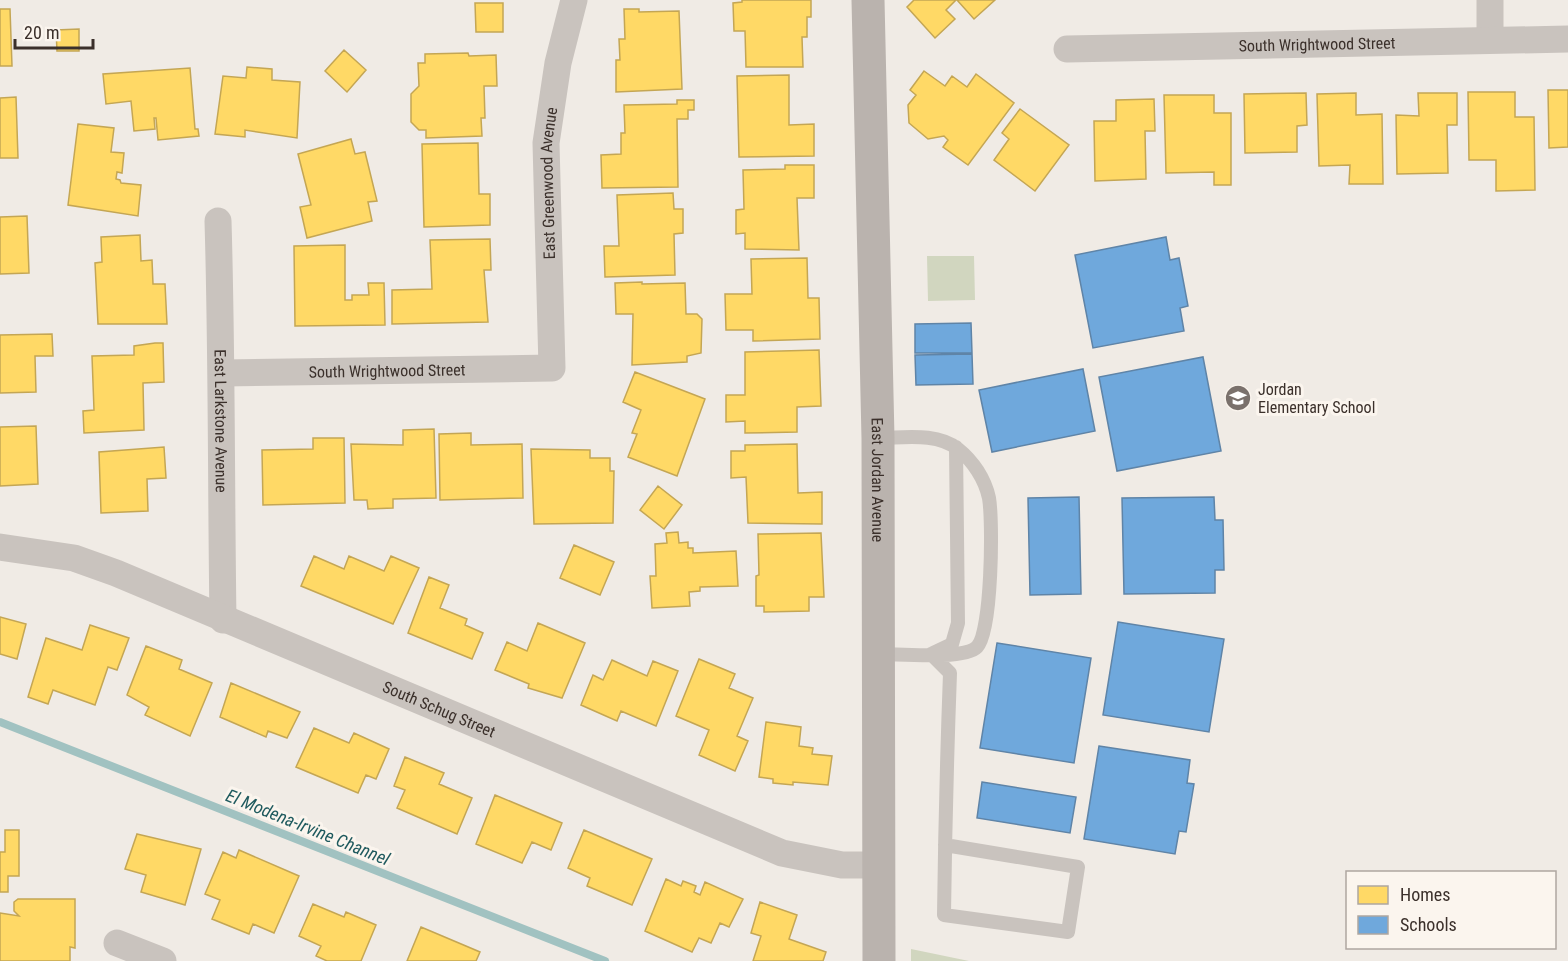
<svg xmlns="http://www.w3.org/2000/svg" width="1568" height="961" font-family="'Roboto Condensed',sans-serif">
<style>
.green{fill:#d1d6bf}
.homes{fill:#ffd966;stroke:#c4a654;stroke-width:1.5}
.schools{fill:#6fa8dc;stroke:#5f84a7;stroke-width:1.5}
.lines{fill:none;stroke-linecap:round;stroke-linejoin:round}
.stream{stroke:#a1c2c1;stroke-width:8}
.lane{stroke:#c9c3be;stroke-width:14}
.street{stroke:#c9c3be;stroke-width:27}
.secondary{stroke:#bab3ae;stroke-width:33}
.labels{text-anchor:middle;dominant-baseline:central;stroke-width:6;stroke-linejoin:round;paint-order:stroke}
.street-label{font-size:16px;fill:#3b302b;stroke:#fbf5ee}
.poi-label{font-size:16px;fill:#3b302b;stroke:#fbf5ee;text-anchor:start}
.water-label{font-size:18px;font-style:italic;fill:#1f5a5e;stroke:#fbf5ee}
</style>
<rect width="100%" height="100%" fill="#f0ebe5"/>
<path class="green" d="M927,256H974L975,300L928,301Z
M911,949L969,961H911Z"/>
<path class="homes" d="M742,0H811V17H807V37H802L803,67H746L745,31H734L733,3L742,2Z
M914,0H956L946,10L955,19L935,38L907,7Z
M957,0H995L974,19Z
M475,3H503V32H476Z
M0,9H10L12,66H0Z
M624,9H639V12L679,11L682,89L616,92V60H620L619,39H625Z
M79,29V51H57L56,30Z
M344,50L366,70L347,92L325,71Z
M468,53L469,56L496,55L497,86H484L485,118H481L482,136L426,138V130H419L411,122V94L419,86L418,63H425V54Z
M247,67L272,69V80L300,82L297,138L245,130V137L215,134L223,76L246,78Z
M190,68L195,129H198L199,136L158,140L156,118H154L155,129L134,131L131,101L106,104L103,74Z
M924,71L945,86L952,76L967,87L976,74L1014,103L968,165L943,147L948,140L944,136L928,139L909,123L908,105L916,95L910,90Z
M789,75V125L814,124V156L739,157L737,76Z
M1548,90H1568V147L1549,148Z
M1468,92H1515V117H1534L1535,190L1496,191V160H1469Z
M1306,93L1307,125L1297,126V152L1245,153L1244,94Z
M1356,93V115L1382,114L1383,184H1349L1350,165L1319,166L1317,94Z
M1418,93H1457V125H1447L1448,173L1397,174L1396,115L1419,116Z
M1164,95H1214V113H1231V185H1214V172L1166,173Z
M16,97L18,158H0V98Z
M1154,99L1155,131H1145L1146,179L1095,181L1094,121H1116V100Z
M677,100H694V110H688V119H677L678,187L602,188L601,155L621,154V133H625L624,105L677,104Z
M1020,109L1069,145L1035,191L994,160L1009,139L1002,133Z
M78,124L114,128L111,152L124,153L122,173L117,172L116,179L120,180L121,183L141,185L138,216L68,205Z
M351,139L355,154L365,152L377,201L368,202L372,221L307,238L300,207L311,205L298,154Z
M478,143L479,194H490V225L424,227L422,144Z
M785,165H814V198H797L799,250L745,249V233L736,234V210L744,209L743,170L785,169Z
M673,193L674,209H683V233L674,234L675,275L605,277L604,246H619L617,195Z
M27,216L29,273L0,274V217Z
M140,235L141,261L152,260L153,284H165L167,324H98L95,263L102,262L101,237Z
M490,239L491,270H484L488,322L392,324V290L432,289L430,240Z
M345,245V300H352V295H369L368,283H384L385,325L295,326L294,246Z
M807,258L808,298H819L820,339L753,341V330H726L725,294H752L751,259Z
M642,282V284L685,283L686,314H697L702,319L701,353L687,356V362L632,365L633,314H616L615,283Z
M52,334L53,356H35L36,392L0,393V335Z
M155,343H163L164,382L143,383L144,430L84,433L83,411L94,410L92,356L134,355V346Z
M819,350L821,406L797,407V432L745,433V421L726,422V395H745V352Z
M635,372L705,399L677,476L628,457L637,434L632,433L641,410L623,402Z
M36,426L38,484L0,486V427Z
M434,429L436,498L393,499V508L368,509L367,500H354L351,444L403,445V430Z
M471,433V445L522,444L523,498L440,500L439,434Z
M313,438H344L345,503L263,505L262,450L313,449Z
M797,444L798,493L822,492V524L748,523L746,477L731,478V451H745V445Z
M164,447L166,478L147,479L148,511L101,513L99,452Z
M531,449L590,450V458H610V471H614L613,523L534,524Z
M658,486L682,505L664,529L640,510Z
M678,532L679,543L688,542V548H693V553L736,551L738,586L700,587V591L689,592L690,606L652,608L650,576H656L655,544L667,543L666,533Z
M821,533L824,597H809V611L764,612V606H756V576L759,575L758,534Z
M574,545L614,562L600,595L560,578Z
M314,556L344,569L349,556L384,571L391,556L419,568L393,624L301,586Z
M429,577L449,585L440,608L467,619L465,625L483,633L472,659L408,633Z
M0,617L26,624L17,659L0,654Z
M538,623L585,643L562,698L528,688L529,684L495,670L507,642L527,651Z
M90,625L129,638L117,670L108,667L95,705L53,690L48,704L28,697L46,638L82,650Z
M146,646L182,660L179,669L212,683L190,736L145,715L149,707L127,695Z
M699,659L735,674L729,688L753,698L737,736L748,741L735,771L699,755L709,730L676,716Z
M612,660L647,676L653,661L678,671L656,726L621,711L617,721L581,705L593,675L603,680Z
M231,683L300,712L287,738L268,731L266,737L220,717Z
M766,722L801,727L799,746L813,748L812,754L832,756L828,785L793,782V785L773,783V779L759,777Z
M314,728L349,743L354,733L389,749L376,779L366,775L358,793L296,767Z
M405,757L444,773L439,784L472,798L457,834L397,808L405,790L394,786Z
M495,795L562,823L551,850L532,842L522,863L476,844Z
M5,830H19V876H8V892H0V852H5Z
M584,830L652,859L632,905L587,886L590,878L568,868Z
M137,834L201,849L185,905L141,892L146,875L125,869Z
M239,850L299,876L274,933L253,924L249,934L212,919L220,900L205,894L223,852L236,858Z
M666,879L681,886L683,881L696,886L694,892L700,895L705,882L743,899L729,927L720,923L711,943L699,938L692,952L645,931Z
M18,899H75V948L70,947V961H0V913L19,916L14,911V902Z
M760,902L797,915L789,939L826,952L823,961H753L761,936L751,933Z
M313,904L344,917L346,912L376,925L361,961H327L316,956L321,946L299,936Z
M421,927L480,952L476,961H407Z"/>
<path class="schools" d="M1166,237L1170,260L1179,258L1188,306L1180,308L1184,331L1093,348L1075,255Z
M971,323L972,353H915V324Z
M972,354L973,384L916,385L915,355Z
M1203,357L1221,451L1117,471L1099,377Z
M1083,369L1095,431L992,452L979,390Z
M1079,497L1081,594L1030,595L1028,498Z
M1214,497L1215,520H1223L1224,570H1215V593L1124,594L1122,498Z
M1118,622L1224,639L1209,732L1103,715Z
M997,643L1091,658L1074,763L980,748Z
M1099,746L1190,760L1187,783L1194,784L1186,832L1179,831L1175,854L1084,839Z
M982,782L1076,797L1070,833L977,818Z"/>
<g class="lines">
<path class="stream" d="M0,722L605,961"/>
<path class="lane" d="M878,438C904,438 936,432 958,449C973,461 985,479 989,498C993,521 992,632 977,647C964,660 900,654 879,654
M933,653L952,644L958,623L956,447
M931,654L950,673C947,754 945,835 944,915L1068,932L1078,867L945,845"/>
<g class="street">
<path d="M1490,0V39"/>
<path id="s1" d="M1067,49L1568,39"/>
<path id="s2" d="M218,221C222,354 221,487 223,620"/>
<path id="s3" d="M223,373L552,368L546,143L558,63L574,0"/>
<path id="s4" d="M0,547L74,558L116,573L782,853L842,865H879"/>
<path d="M117,943L163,961"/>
</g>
<path class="secondary" id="s5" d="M868,0L878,438L879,961"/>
</g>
<defs>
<g id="school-disc" transform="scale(1.35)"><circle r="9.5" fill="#7a716c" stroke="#fbf5ee"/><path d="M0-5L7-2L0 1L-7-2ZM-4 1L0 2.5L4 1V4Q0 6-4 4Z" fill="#fff"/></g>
</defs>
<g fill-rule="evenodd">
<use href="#school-disc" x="1238" y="398"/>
</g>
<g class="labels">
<g class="street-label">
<text stroke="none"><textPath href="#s1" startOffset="250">South Wrightwood Street</textPath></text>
<text stroke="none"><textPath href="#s3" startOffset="514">East Greenwood Avenue</textPath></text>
<text stroke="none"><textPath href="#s3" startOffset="164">South Wrightwood Street</textPath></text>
<text stroke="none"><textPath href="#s2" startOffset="200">East Larkstone Avenue</textPath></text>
<text stroke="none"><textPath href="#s5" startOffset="480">East Jordan Avenue</textPath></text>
<text stroke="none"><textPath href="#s4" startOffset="470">South Schug Street</textPath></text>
</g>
<g class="poi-label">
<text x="1258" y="389">Jordan<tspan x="1258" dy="18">Elementary School</tspan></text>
</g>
<g class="water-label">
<text transform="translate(308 827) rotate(22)">El Modena-Irvine Channel</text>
</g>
</g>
<rect x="1346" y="871" width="210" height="78" fill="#fbf5ee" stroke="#aea6a0" stroke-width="1.5"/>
<rect x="1358" y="886" width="30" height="18" fill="#ffd966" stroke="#aea6a0" stroke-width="1.5"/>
<text x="1400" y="901" font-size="18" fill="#3b302b">Homes</text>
<rect x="1358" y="916" width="30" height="18" fill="#6fa8dc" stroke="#aea6a0" stroke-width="1.5"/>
<text x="1400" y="931" font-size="18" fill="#3b302b">Schools</text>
<path d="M15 39v9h78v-9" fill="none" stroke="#3b302b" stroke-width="3"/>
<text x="24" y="39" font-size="18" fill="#3b302b" stroke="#fbf5ee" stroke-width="4.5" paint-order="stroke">20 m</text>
</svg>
